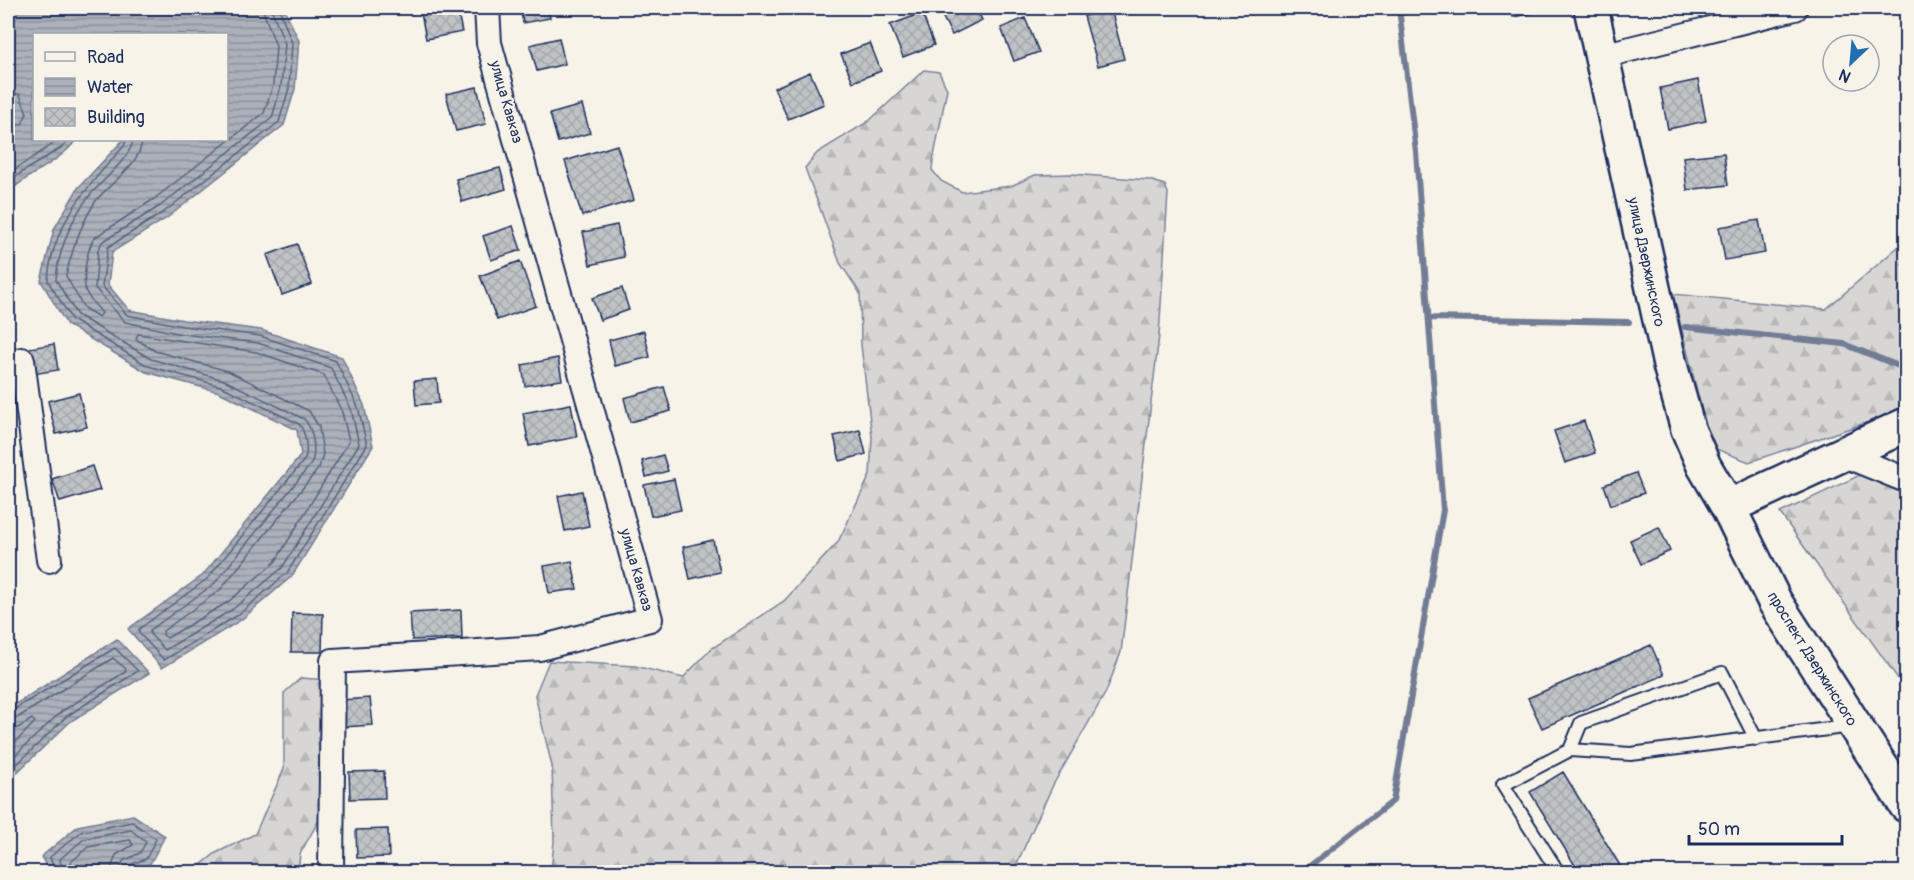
<svg xmlns="http://www.w3.org/2000/svg" width="1914" height="880" font-family="Pangolin,sans-serif">
<style>
.forest{fill:url(#forest-firs);stroke:#798299;stroke-width:1.5}
.water{fill:url(#water-rules);stroke:#727c95;stroke-width:1.5}
.lines{fill:none;stroke-linecap:round;stroke-linejoin:round}
.shore{stroke:#556382;stroke-width:1.5}
.stream{stroke:#727c95;stroke-width:6}
.building{fill:url(#building-cross-hatch);stroke:#1b2f5e;stroke-width:1.5}
.service-casing{stroke:#1b2f5e;stroke-width:16}
.minor-casing{stroke:#1b2f5e;stroke-width:28}
.secondary-casing{stroke:#1b2f5e;stroke-width:38}
.primary-casing{stroke:#1b2f5e;stroke-width:38}
.service{stroke:#f7f3e8;stroke-width:12}
.minor{stroke:#f7f3e8;stroke-width:24}
.secondary{stroke:#f7f3e8;stroke-width:33}
.primary{stroke:#f7f3e8;stroke-width:33}
.labels{text-anchor:middle;dominant-baseline:central;stroke-width:4.5;stroke-linejoin:round;paint-order:stroke}
.street-label{font-size:15px;fill:#1b2f5e;stroke:#f7f3e8}
</style>
<defs>
<pattern id="forest-firs" width="22" height="20" patternUnits="userSpaceOnUse" patternTransform="scale(1.5)"><rect width="22" height="20" fill="#d7d6d4"/><path d="M5 1l3.5 6h-7zM16 11l3.5 6h-7z" fill="#b8b8b8"/></pattern>
<pattern id="water-rules" width="6" height="5" patternUnits="userSpaceOnUse" patternTransform="scale(1.5)"><rect width="6" height="5" fill="#acb0b9"/><path d="M0 2.5h6" fill="none" stroke="#8b909a"/></pattern>
<pattern id="building-cross-hatch" width="8" height="8" patternUnits="userSpaceOnUse" patternTransform="scale(1.5)"><rect width="8" height="8" fill="#c0c3c5"/><path d="M0 0l8 8M0 8l8-8" fill="none" stroke="#a4a8ac"/></pattern>
</defs>
<rect width="100%" height="100%" fill="#f7f3e8"/>
<filter id="ink" filterUnits="userSpaceOnUse"><feTurbulence type="fractalNoise" baseFrequency=".0167" numOctaves="2"/><feDisplacementMap in="SourceGraphic" scale="12" xChannelSelector="R" yChannelSelector="G"/><feConvolveMatrix kernelMatrix="1 2 1 2 8 2 1 2 1" color-interpolation-filters="sRGB"/></filter>
<g filter="url(#ink)">
<path class="forest" d="M924,70L939,72L947,89L933,161L932,170L941,181L962,192L1011,186L1035,175L1071,174L1149,180L1165,185L1168,193L1159,336L1121,652L1106,692L1053,785L1013,872H551L554,841L552,766L535,695L549,661L635,666L683,678L711,649L784,601L838,542L870,475L872,437L861,345L860,293L840,263L805,168L817,153L869,121Z
M1906,246V406L1880,418L1749,462L1711,447L1673,294L1826,309L1898,247Z
M1862,474L1906,493V690L1780,513Z
M301,678L327,680L332,696L320,743L325,809L300,854L298,872H192L216,853L255,834L284,769V693Z"/>
<path class="water" d="M8,8H284L299,41L295,89L284,125L167,218L112,252L108,285L129,310L184,320L261,330L342,357L364,405L373,446L292,576L241,620L162,668L128,629L203,575L301,455L297,430L219,392L146,372L67,325L41,281L54,229L78,188L123,140H226V34H34V140H76C59,163 28,173 8,193V116L14,113L8,99Z
M117,639L149,673L71,721L9,780L8,786V709Z
M133,815L165,836L150,864L125,872H50L41,857L78,826Z"/>
<g class="lines">
<path class="shore" d="M8,91L20,95L27,113L22,124L8,129
M126,140L124,146C89,185 51,225 48,281L72,320L148,366L221,386L299,424C306,432 308,450 305,459L207,579L139,629V633L164,660L238,615L287,573L367,445L358,407L336,361L260,336L183,326L127,315L102,286L108,247L164,212L279,122L289,88L292,43L279,8
M133,140C132,156 102,181 91,194C72,216 58,251 56,280L77,315L151,359L224,380L304,419C313,428 317,452 311,464L214,584L150,630V634L165,650L233,609L282,568L359,444L351,409L331,368L258,343L182,334L125,322L95,288L98,250L102,242L160,206L272,118L281,86L285,44L271,8
M142,140C141,165 109,183 95,202C80,226 72,249 66,276L84,308L99,317L102,313C97,307 91,301 87,294C81,281 87,250 94,238L154,199L264,113L273,85L276,46L262,8
M8,174L59,140
M8,185L16,176L64,146L68,140
M138,334L256,352L324,375L342,412L349,441L275,562L228,602L167,638L163,635V631L220,590L319,468L323,454L319,427L309,411L228,371L155,351L136,339Z
M8,713L115,648L138,671L67,716L8,773
M8,720L17,718L113,658L126,669L125,672L62,711L8,762
M8,729L18,728L32,719L35,722L8,750
M55,872L50,857L81,832L132,822L156,839L146,859L129,865L127,872
M62,872L60,859L84,839L131,830L146,842L140,853L123,861L119,872
M72,872L71,862L88,847L130,840L133,845L116,855L110,872"/>
<path class="stream" d="M1429,318L1629,322
M1685,327L1844,344L1906,369
M1302,872L1393,801L1443,510L1416,152L1399,8"/>
</g>
<path class="building" d="M451,8H457L462,32L426,39L421,13Z
M520,8H548L550,18L523,23Z
M938,8H976L982,20L952,35Z
M1511,8H1551L1552,9L1513,17Z
M1111,9L1124,59L1098,66L1084,16Z
M922,13L934,45L903,57L890,25Z
M1025,18L1039,52L1014,61L1001,28Z
M559,38L565,64L537,71L530,45Z
M870,43L881,71L853,82L841,54Z
M810,72L824,104L788,119L774,88Z
M1698,80L1706,121L1668,129L1660,88Z
M477,87L486,124L456,131L446,94Z
M582,105L590,133L558,142L550,114Z
M617,145L634,200L582,216L565,161Z
M1724,153L1728,185L1687,190L1683,157Z
M500,168L506,189L462,202L456,179Z
M1759,220L1765,253L1725,260L1719,227Z
M617,225L624,257L590,265L583,232Z
M513,226L521,250L491,260L483,236Z
M297,244L312,284L282,295L267,255Z
M520,261L536,306L497,320L480,276Z
M622,288L629,310L600,320L592,298Z
M644,331L650,357L615,366L609,340Z
M54,344L58,370L33,374L29,348Z
M558,358L562,380L525,386L522,365Z
M8,367L12,390L8,391Z
M437,379L439,403L416,405L414,381Z
M664,387L671,411L630,422L624,398Z
M79,393L87,427L56,434L48,401Z
M571,404L577,437L529,446L523,413Z
M1584,421L1595,453L1565,463L1554,431Z
M860,430L866,454L840,461L834,436Z
M663,455L668,471L646,477L642,461Z
M92,466L100,490L60,502L52,479Z
M1636,473L1644,493L1611,505L1604,485Z
M674,479L681,510L651,516L644,485Z
M582,491L589,526L565,531L558,496Z
M1659,527L1670,551L1641,564L1630,540Z
M713,540L720,572L690,579L683,547Z
M572,561L577,589L549,593L544,566Z
M461,610L462,638L412,640L410,613Z
M292,613L323,614L322,652H291Z
M1651,645L1664,675L1542,728L1528,698Z
M370,698L373,725L343,727L341,700Z
M384,771L385,798L350,799L349,772Z
M1563,772L1624,872H1579L1530,792Z
M388,829L389,857L357,858L356,830Z"/>
<g class="lines">
<g class="service-casing">
<path id="service" d="M1570,750L1581,723L1722,673L1756,739
M1558,872L1503,785L1570,750L1631,754L1852,726"/>
</g>
<g class="minor-casing">
<path id="minor" d="M1602,56L1795,8
M8,362L22,360L49,560
M1842,454L1906,480
M331,872L333,661L540,648L650,619L489,43L487,8"/>
</g>
<g class="secondary-casing">
<path id="secondary" d="M1591,8L1670,365L1688,429L1704,466L1728,507"/>
</g>
<g class="primary-casing">
<path id="primary" d="M1906,425L1728,507L1775,602L1906,805"/>
</g>
<use href="#service" class="service"/>
<use href="#minor" class="minor"/>
<use href="#secondary" class="secondary"/>
<use href="#primary" class="primary"/>
</g>
</g>
<g class="labels">
<g class="street-label">
<text transform="translate(506 102) rotate(74)">улица Кавказ</text>
<text transform="translate(1646 262) rotate(78)">улица Дзержинского</text>
<text transform="translate(636 570) rotate(74)">улица Кавказ</text>
<text transform="translate(1812 659) rotate(58)">проспект Дзержинского</text>
</g>
</g>
<rect width="1914" height="880" fill="none" stroke="#f7f3e8" stroke-width="30"/>
<rect x="15" y="15" width="1884" height="850" fill="none" stroke="#1b2f5e" stroke-width="2" filter="url(#ink)"/>
<rect x="33" y="33" width="195" height="108" fill="#f7f3e8" stroke="#9fa5b1" stroke-width="1.5"/>
<rect x="45" y="52" width="30" height="9" fill="#f7f3e8" stroke="#9fa5b1" stroke-width="1.5"/>
<text x="87" y="63" font-size="18" fill="#1b2f5e">Road</text>
<rect x="45" y="78" width="30" height="18" fill="url(#water-rules)" stroke="#9fa5b1" stroke-width="1.5"/>
<text x="87" y="93" font-size="18" fill="#1b2f5e">Water</text>
<rect x="45" y="108" width="30" height="18" fill="url(#building-cross-hatch)" stroke="#9fa5b1" stroke-width="1.5"/>
<text x="87" y="123" font-size="18" fill="#1b2f5e">Building</text>
<g transform="translate(1851 63) rotate(206)"><circle r="28" fill="#f7f3e8" stroke="#9fa5b1" stroke-width="1.5"/>
<path d="M0-4.5L10 22L0 15L-10 22Z" fill="#1f6fb2"/>
<text y="-9" font-size="16" font-weight="bold" text-anchor="middle" fill="#1b2f5e">N</text>
</g>
<path d="M1689 835v9h153v-9" fill="none" stroke="#1b2f5e" stroke-width="3"/>
<text x="1698" y="835" font-size="18" fill="#1b2f5e" stroke="#f7f3e8" stroke-width="4.5" paint-order="stroke">50 m</text>
</svg>
